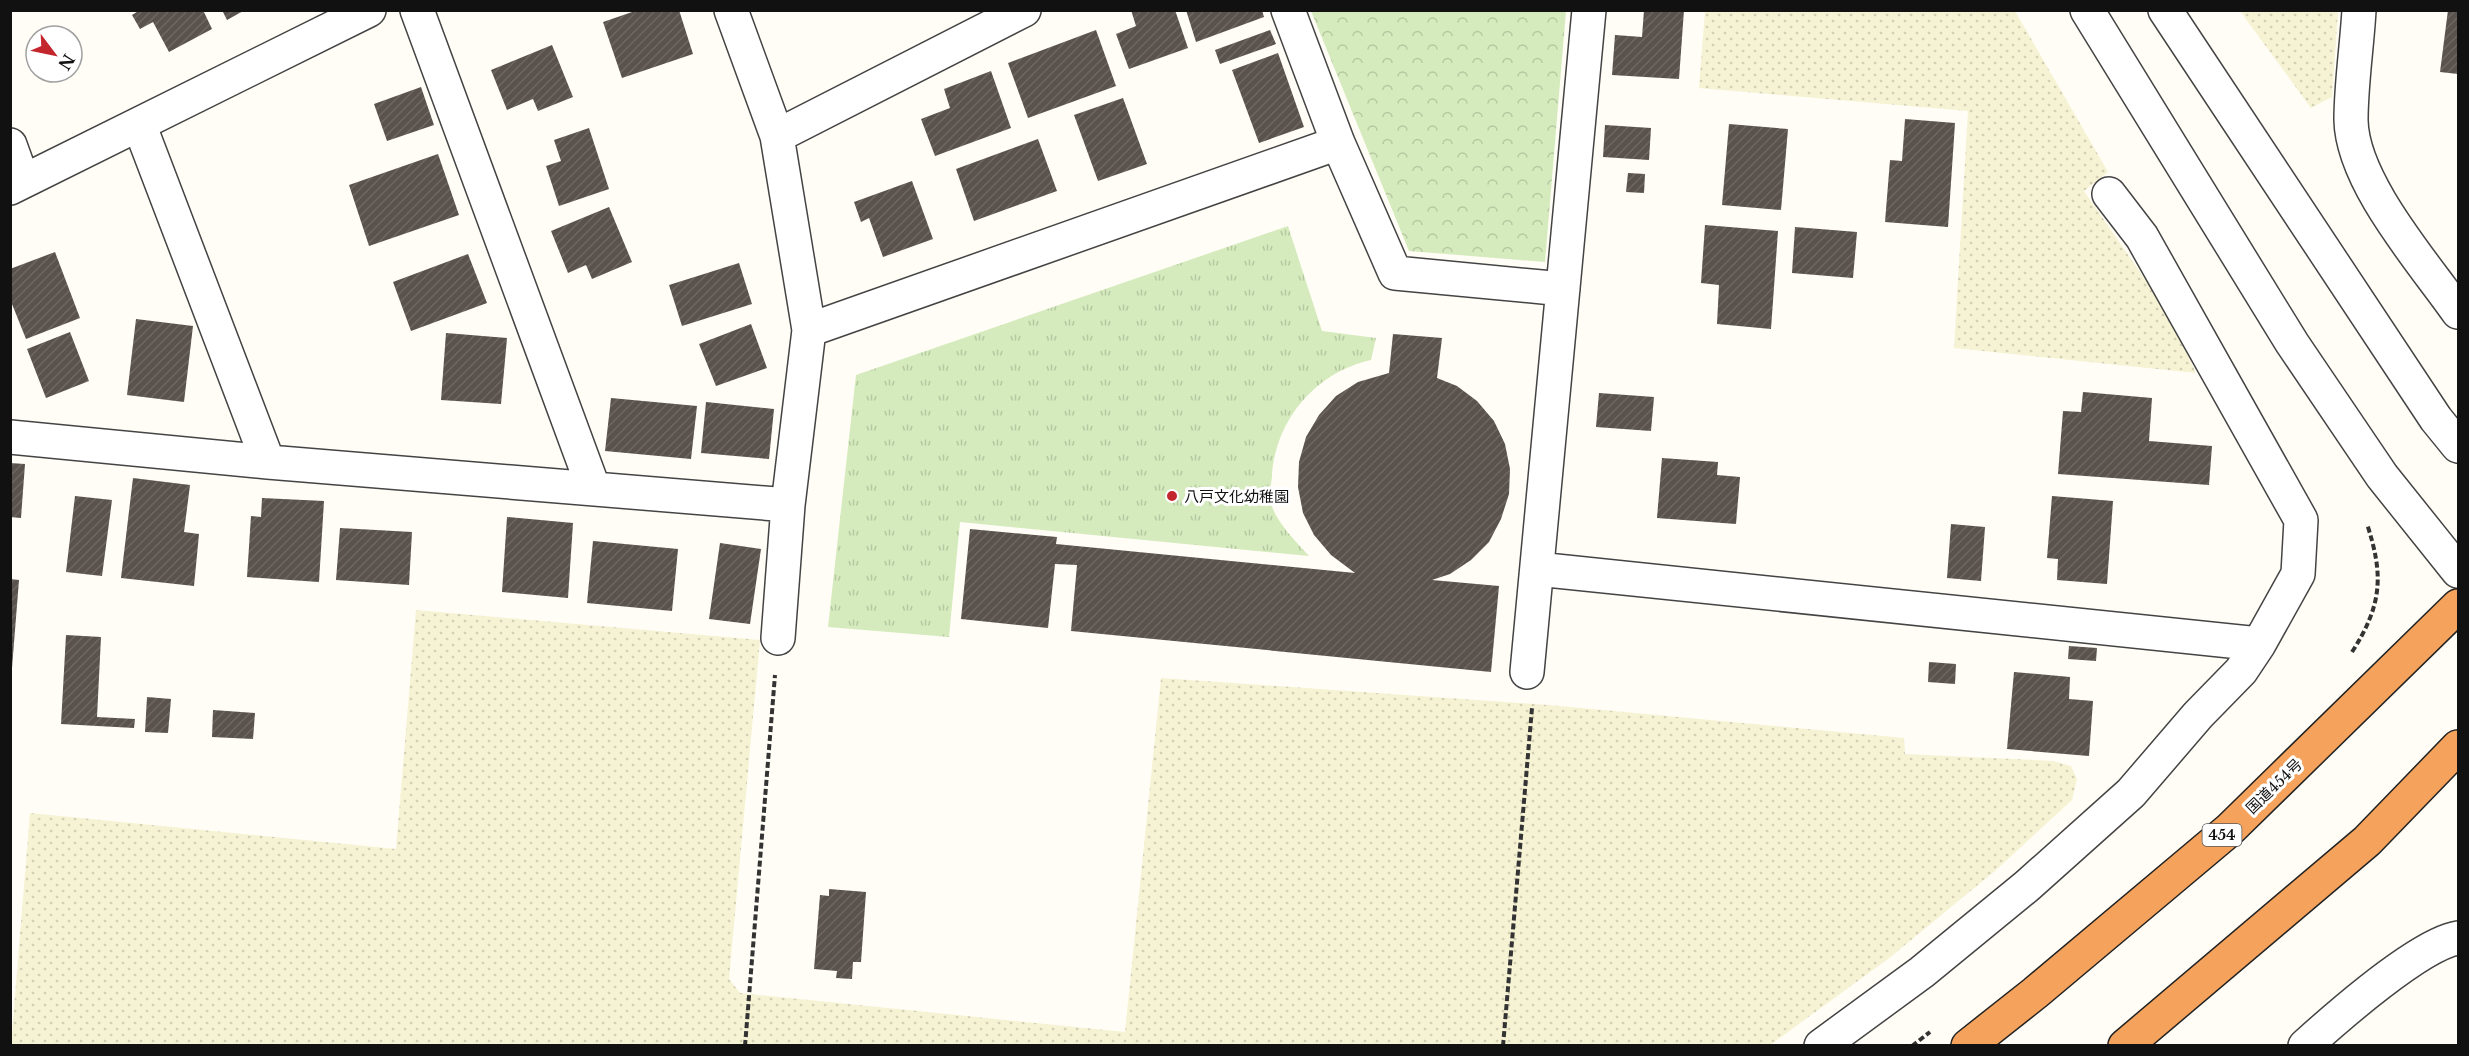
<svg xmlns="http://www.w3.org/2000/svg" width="2469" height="1056" font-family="'Libre Baskerville','Noto Sans JP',serif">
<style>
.farmland{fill:url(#farmland-dots)}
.grass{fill:url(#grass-tufts)}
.park{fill:url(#park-crowns)}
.building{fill:url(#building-hatch)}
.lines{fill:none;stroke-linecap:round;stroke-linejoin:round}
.minor-casing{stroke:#444;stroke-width:36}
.highway-casing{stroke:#222;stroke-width:36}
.path{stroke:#333;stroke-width:4;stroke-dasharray:6 3;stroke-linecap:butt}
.minor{stroke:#fff;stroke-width:33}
.highway{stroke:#f5a25d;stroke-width:33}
.poi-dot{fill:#c4262e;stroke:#fff;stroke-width:2}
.labels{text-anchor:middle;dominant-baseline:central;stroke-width:6;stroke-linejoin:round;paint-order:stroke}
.shield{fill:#fff;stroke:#585858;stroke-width:1.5}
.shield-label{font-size:14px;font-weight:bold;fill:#111}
.poi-label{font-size:15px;fill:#111;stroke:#fff;text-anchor:start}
.street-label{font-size:15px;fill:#111;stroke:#fff}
</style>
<defs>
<pattern id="farmland-dots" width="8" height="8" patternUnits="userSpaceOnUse" patternTransform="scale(1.5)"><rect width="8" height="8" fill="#f6f3d4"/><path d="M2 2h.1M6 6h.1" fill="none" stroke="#d2cfb5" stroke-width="1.8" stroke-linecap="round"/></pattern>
<pattern id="grass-tufts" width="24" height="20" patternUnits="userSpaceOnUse" patternTransform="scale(1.5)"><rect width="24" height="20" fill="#d5ebbd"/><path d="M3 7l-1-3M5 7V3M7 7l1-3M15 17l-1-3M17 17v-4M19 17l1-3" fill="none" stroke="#b6c8a1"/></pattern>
<pattern id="park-crowns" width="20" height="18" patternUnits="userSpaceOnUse" patternTransform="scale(1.5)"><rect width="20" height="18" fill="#d5ebbd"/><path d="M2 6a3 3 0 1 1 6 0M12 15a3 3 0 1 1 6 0" fill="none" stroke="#b6c8a1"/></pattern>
<pattern id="building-hatch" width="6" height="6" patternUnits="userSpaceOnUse" patternTransform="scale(1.5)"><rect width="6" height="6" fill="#5a524d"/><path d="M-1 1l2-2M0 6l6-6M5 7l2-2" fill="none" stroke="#6d6662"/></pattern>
</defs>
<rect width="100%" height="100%" fill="#fffdf5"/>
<path class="farmland" d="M1705,11H2015L2108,172L2084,191L2166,310L2196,373L1954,348L1968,111L1699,88Z
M2240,11H2338L2332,97L2311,108Z
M416,610L760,640L729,979L740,993L1125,1032L1161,678L1549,705L1904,738L1905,754L2053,761L2071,766L2077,779L2072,800L1996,870L1888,959L1770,1045H11L30,813L396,849Z"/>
<path class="grass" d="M1288,226L1322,331L1376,338L1371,360C1316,372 1275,420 1272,477C1271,484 1269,493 1270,500C1275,522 1295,540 1309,556L960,522L949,637L828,627L856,375Z"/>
<path class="park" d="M1311,11H1566L1545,262L1409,251Z"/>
<path class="building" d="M140,10H203L212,29L169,52L153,22L140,29L132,15Z
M222,10H245L227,20Z
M638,10H679L693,54L622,78L603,22Z
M1131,10H1175L1188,48L1129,69L1116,34L1136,26Z
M1186,10H1262L1264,17L1196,42Z
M1644,10H1684L1679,79L1612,75L1615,35L1642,37Z
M2448,10H2458V74L2440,72Z
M1096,30L1116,86L1028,118L1008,63Z
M1270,30L1276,44L1220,64L1215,50Z
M552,45L573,97L538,111L533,99L507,110L491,70Z
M1278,53L1304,127L1259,143L1232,70Z
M991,71L1011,128L935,156L921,119L950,108L944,89Z
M421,87L434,125L387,141L374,104Z
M1123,98L1147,164L1098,181L1074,115Z
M1905,119L1955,123L1948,227L1885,222L1890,160L1902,161Z
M1729,124L1788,129L1781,210L1722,205Z
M1605,125L1651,128L1649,160L1603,157Z
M589,128L609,189L559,206L546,166L561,161L554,140Z
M1038,139L1057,191L974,221L956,169Z
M438,154L459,215L369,246L349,185Z
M1628,173L1645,174L1644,193L1626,192Z
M912,181L933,239L883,257L869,218L861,222L854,202Z
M609,207L632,262L592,279L586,265L568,273L551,231Z
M1705,225L1778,231L1771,329L1717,324L1719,285L1701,283Z
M1795,227L1857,232L1853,278L1792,273Z
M55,252L80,318L26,339L10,299V269Z
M468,254L487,303L411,331L393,282Z
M739,263L752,304L682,326L669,285Z
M136,319L193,326L184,402L127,395Z
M751,324L767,368L716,386L699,344Z
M70,332L89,381L46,398L27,349Z
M446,333L507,338L501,404L441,400Z
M1393,334L1442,338L1437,378L1457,386L1477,401L1494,421L1505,444L1510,469L1509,494L1501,519L1489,542L1471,560L1450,574L1432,580L1499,586L1491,672L1071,631L1077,565L1055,564L1048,628L961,619L970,529L1057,537L1056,544L1355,573L1331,555L1314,535L1303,513L1298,487L1299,462L1306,437L1319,415L1336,396L1358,382L1389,373Z
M2083,392L2152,398L2149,441L2212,446L2209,485L2058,474L2063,411L2081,412Z
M1599,393L1654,397L1651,431L1596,427Z
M611,398L697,406L691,459L605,451Z
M706,402L774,409L769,459L701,453Z
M1662,458L1718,462L1717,475L1740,477L1736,524L1657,518Z
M10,463L25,464L21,518L10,517Z
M133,478L190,485L184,532L199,534L194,586L121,578Z
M75,496L112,500L102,576L66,572Z
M2052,496L2113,501L2107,584L2057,580L2058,559L2047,558Z
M262,498L324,501L319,582L247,577L251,516L261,517Z
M507,517L573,523L568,598L502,592Z
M1951,524L1985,527L1981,581L1947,578Z
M340,528L412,532L409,585L336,580Z
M593,541L678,549L672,611L587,603Z
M720,543L761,549L750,624L709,619Z
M10,579L19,580L12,668L10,667Z
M66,635L101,637L97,717L135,719L134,728L61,724Z
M2069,646L2097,648L2096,661L2068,659Z
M1929,662L1956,664L1955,684L1928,682Z
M2014,672L2070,677L2069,699L2093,701L2089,756L2007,749Z
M147,697L171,699L168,733L145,732Z
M213,710L255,713L253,739L212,737Z
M829,889L866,892L861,962H853L852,979L836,978L837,971L814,969L820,895L829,896Z"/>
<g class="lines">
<g class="minor-casing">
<path id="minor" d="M417,10L593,487
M1288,10L1338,143L1395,273L1563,289
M2087,10L2292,343L2382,476L2458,571
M2165,10L2436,419L2458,446
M2359,10C2357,46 2351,84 2351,120C2352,182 2423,262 2458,312
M139,124L268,462
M777,136L1024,10
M10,145L23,181
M10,188L369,10
M809,330L1338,143
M10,437L268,462L788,505L809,330L777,136L731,10
M1537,569L2259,644
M778,638L788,505
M1527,672L1589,10
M1821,1046L1922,972L2027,886L2131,793L2198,715L2241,671L2259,644L2298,574L2301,520L2142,237L2109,194
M2305,1046C2336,1018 2420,944 2458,938"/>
</g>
<g class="highway-casing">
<path id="highway" d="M1968,1046L2035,993L2229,830L2458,606
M2125,1046L2367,841L2458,747"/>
</g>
<path class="path" d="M2352,652C2382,605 2384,576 2367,524
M745,1046L775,675
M1503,1046L1532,708
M1912,1046L1930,1032"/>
<use href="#minor" class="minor"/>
<use href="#highway" class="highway"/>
</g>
<circle class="poi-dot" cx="1172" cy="496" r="6"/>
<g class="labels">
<rect class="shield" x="2202.5" y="824" width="39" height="22" rx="4.5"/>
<g class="shield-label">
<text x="2222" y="835">454</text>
</g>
<g class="poi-label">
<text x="1184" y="496">八戸文化幼稚園</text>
</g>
<g class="street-label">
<text transform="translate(2274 786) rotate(-44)">国道454号</text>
</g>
</g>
<rect width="2469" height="1056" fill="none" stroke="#111111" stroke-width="24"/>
<g transform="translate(54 54) rotate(122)"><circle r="28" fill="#ffffff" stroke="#a0a0a0" stroke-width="1.5"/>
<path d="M0-4.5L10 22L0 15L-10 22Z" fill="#c4262e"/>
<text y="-9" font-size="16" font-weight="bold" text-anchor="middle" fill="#111111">N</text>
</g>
</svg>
